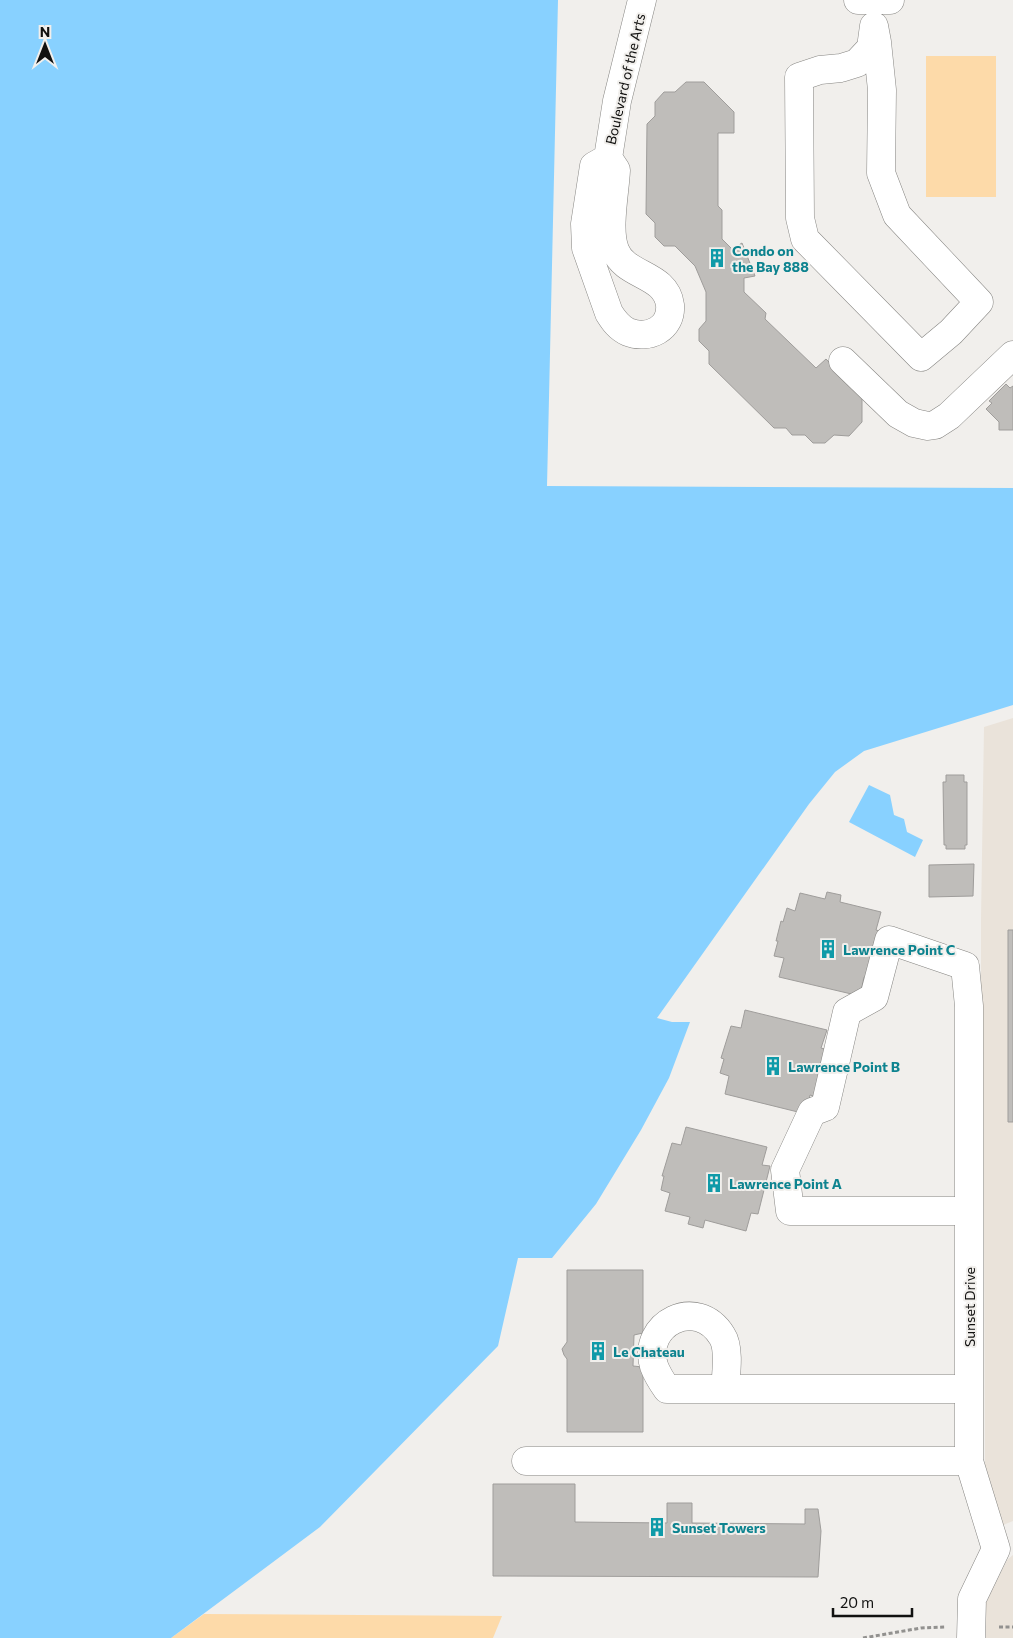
<svg xmlns="http://www.w3.org/2000/svg" width="1013" height="1638" font-family="Commissioner,sans-serif">
<style>
.built{fill:#eae3da}
.green{fill:#fddaa9}
.water{fill:#88d1ff}
.building{fill:#bfbdba;stroke:#9f9d9b}
.lines{fill:none;stroke-linecap:round;stroke-linejoin:round}
.minor-casing{stroke:#868582;stroke-width:29}
.path{stroke:#92918f;stroke-width:3;stroke-dasharray:4 2.5;stroke-linecap:butt}
.minor{stroke:#fff;stroke-width:28}
.labels{text-anchor:middle;dominant-baseline:central;stroke-width:4;stroke-linejoin:round;paint-order:stroke}
.street-label{font-size:14px;fill:#111110;stroke:#f1efec}
.culture-label{font-size:14px;font-weight:bold;fill:#0d838f;stroke:#f1efec;text-anchor:start}
</style>
<rect width="100%" height="100%" fill="#f1efec"/>
<path class="built" d="M1013,718V1521L1003,1525L985,1465L983,1006L981,988V919L984,727Z
M1013,1555V1638H986V1602L1007,1560Z"/>
<path class="green" d="M926,56H996V197H926Z
M204,1614L502,1616L493,1638H171Z"/>
<path class="water" d="M0,0H558L547,486L1013,488V705L864,751L835,772L809,804L657,1018L672,1022H690L669,1078L641,1130L596,1204L552,1258H518L498,1346L320,1527L171,1638H0Z
M869,785L890,795L894,815L904,819L907,832L923,840L915,857L849,822Z"/>
<path class="building" d="M686,82H704L734,112V133H718V206L722,210V239L732,249L742,243L755,276L744,278V292L766,313L765,319L816,368L826,359L862,396V422L849,436L834,435L825,443H813L805,435H792L786,428H774L709,364V351L699,341V329L706,321V292L695,266L675,246H664L655,237V223L646,214L647,124L655,116V102L664,92H675Z
M1006,384L1010,388L1013,386V430H999V422L986,409L992,403L989,401Z
M946,775H964V782H967V845H965V849H946V845H944L943,782H946Z
M974,864L973,896L929,897V865Z
M827,892L841,895L840,902L881,912L876,930L883,932L872,980L864,977L860,996L779,977L784,958L774,956L778,941H776L781,921L783,922L787,908L795,911L800,893L825,899Z
M1008,930H1013V1122H1008Z
M745,1010L827,1030L821,1048L828,1050L817,1097L810,1095L806,1114L725,1094L729,1076L720,1073L724,1059L721,1058L731,1026L741,1028Z
M686,1127L767,1147L762,1165L770,1166L758,1214L751,1213L746,1231L705,1220L703,1228L688,1224L690,1217L665,1211L670,1193L661,1190L664,1176H662L672,1143L681,1145Z
M567,1270H643V1333L634,1335L633,1366L643,1367V1432H567V1359L564,1355L562,1349L567,1342Z
M493,1484H575V1522L667,1523V1503H692V1523L805,1524V1509H818L821,1531L818,1577L493,1576Z"/>
<g class="lines">
<g class="minor-casing">
<path id="minor" d="M858,0H890
M874,26L877,42L882,90L881,173L897,215L979,302L951,332L921,357L805,239L800,218L799,77L820,70L841,68L857,63L871,48Z
M608,158L594,166L585,224L586,248L609,313C614,321 619,328 628,332C648,340 672,329 670,305C666,273 625,277 615,250C607,230 615,192 616,170L608,158L617,101L642,0
M843,361L898,414L914,423L928,426L935,425L949,416L1013,355
M969,1211H790L785,1170L812,1112L825,1107L847,1012L874,997L889,940L965,966L969,1006V1461L996,1549L972,1599L971,1638
M725,1389C726,1375 730,1348 722,1336C697,1295 641,1324 654,1366C657,1374 662,1382 667,1389H969
M526,1461H969"/>
</g>
<path class="path" d="M999,1627H1013
M863,1638L921,1628L945,1627"/>
<use href="#minor" class="minor"/>
</g>
<defs>
<g id="building-bare" transform="scale(1.5)"><path d="M-4-6H4V6H1V3H-1V6H-4ZM-2.5-4.3h1.7v1.8h-1.7ZM.8-4.3h1.7v1.8H.8ZM-2.5-1h1.7V.8h-1.7ZM.8-1h1.7V.8H.8Z" fill="#0f9aa8" stroke="#f1efec" stroke-width="2.5" paint-order="stroke"/></g>
</defs>
<g fill-rule="evenodd">
<use href="#building-bare" x="717" y="258"/>
<use href="#building-bare" x="828" y="949"/>
<use href="#building-bare" x="773" y="1066"/>
<use href="#building-bare" x="714" y="1183"/>
<use href="#building-bare" x="598" y="1351"/>
<use href="#building-bare" x="657" y="1527"/>
</g>
<g class="labels">
<g class="street-label">
<text transform="translate(625 79) rotate(-77)">Boulevard of the Arts</text>
<text transform="translate(969 1307) rotate(-90)">Sunset Drive</text>
</g>
<g class="culture-label">
<text x="732" y="250">Condo on<tspan x="732" dy="16">the Bay 888</tspan></text>
<text x="843" y="949">Lawrence Point C</text>
<text x="788" y="1066">Lawrence Point B</text>
<text x="729" y="1183">Lawrence Point A</text>
<text x="613" y="1351">Le Chateau</text>
<text x="672" y="1527">Sunset Towers</text>
</g>
</g>
<g transform="translate(45 45)" stroke="#f1efec" stroke-width="4" paint-order="stroke">
<path d="M0-4L9 19L0 12L-9 19Z" fill="#111110"/>
<text y="-8" font-size="14" font-weight="bold" text-anchor="middle" fill="#111110">N</text>
</g>
<path d="M833 1608v8h79v-8" fill="none" stroke="#111110" stroke-width="2.5"/>
<text x="840" y="1608" font-size="15" fill="#111110" stroke="#f1efec" stroke-width="4" paint-order="stroke">20 m</text>
</svg>
